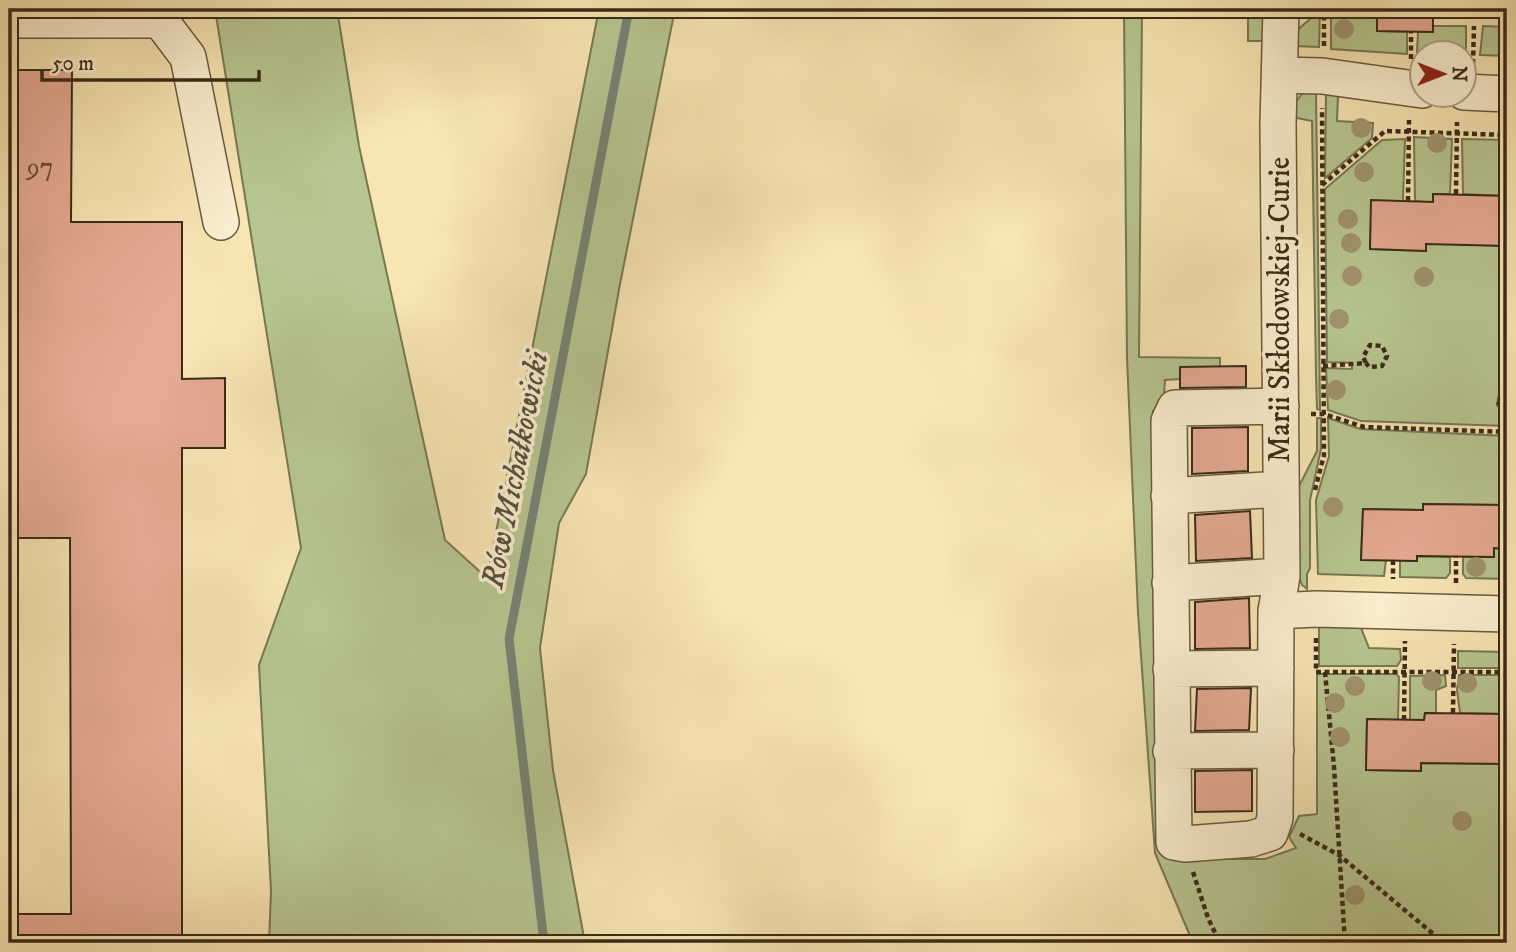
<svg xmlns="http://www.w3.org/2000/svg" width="1516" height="952" font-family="'IM FELL DW Pica',serif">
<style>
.green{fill:#b7c690;stroke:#787854;stroke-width:2}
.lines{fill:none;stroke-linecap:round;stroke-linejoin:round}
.stream{stroke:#768376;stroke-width:9}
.building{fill:#e5aa92;stroke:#392b18;stroke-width:2}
.minor-casing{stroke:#685a3f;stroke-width:38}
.path{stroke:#392b18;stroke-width:4.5;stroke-dasharray:5 3.5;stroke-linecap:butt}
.minor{stroke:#faeece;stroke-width:35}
.tree{fill:#a0946e}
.labels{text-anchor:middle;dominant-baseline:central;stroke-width:7;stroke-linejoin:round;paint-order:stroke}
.number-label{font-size:26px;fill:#644b36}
.street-label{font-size:30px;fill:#392b18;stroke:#faeece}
.water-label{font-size:32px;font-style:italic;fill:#52503f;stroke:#faeece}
</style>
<rect width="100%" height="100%" fill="#f7e5b3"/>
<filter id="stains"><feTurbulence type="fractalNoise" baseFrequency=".00286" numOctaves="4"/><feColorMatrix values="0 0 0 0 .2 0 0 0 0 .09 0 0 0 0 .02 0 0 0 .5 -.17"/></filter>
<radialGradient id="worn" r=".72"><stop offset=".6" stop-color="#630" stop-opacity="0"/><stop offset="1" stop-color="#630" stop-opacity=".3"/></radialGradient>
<path class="green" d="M215,9H337L359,146L445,540L487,578L599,9H675L620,284L586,474L559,523L540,648L553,770L585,943H269L271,891L259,665L301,548Z
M1124,9H1142L1139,357L1220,358V367H1180V379L1165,380L1163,410L1153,411L1159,583L1191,859H1265L1296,848L1289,837L1299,816L1317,814V674H1396L1399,677L1398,720L1367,719L1366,770L1421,771V763L1507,764V943H1193L1155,853L1138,613L1127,358Z
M1248,9H1266V41H1248Z
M1311,9H1320L1319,47L1294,46L1293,34L1310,19Z
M1331,9H1377V31L1407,32V54L1331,49Z
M1433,26H1466V54L1417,52L1418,32H1433Z
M1483,26L1507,27V56L1480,55Z
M1306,89L1316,90L1320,410L1317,409L1316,376L1312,121L1292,117L1294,104Z
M1326,90H1333L1338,97L1337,121L1373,123L1372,138L1325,178Z
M1414,137L1452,139L1450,194H1433V203L1415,201Z
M1405,139L1403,201H1372L1370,249L1426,251V243L1507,246V402L1498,398L1497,406L1507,411V426L1361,421L1328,410L1326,368L1352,369V363L1327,362L1325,189L1382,140Z
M1462,139L1507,140V196L1463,194Z
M1317,418H1321V449L1310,500V568L1307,574V589L1302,585L1297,573L1296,492L1317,451Z
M1328,418L1360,429L1507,436V496H1500V505L1424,504L1423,510L1363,509L1361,559L1386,560L1384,576L1318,574L1316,500L1329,456Z
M1494,548L1507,549V579L1466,578L1463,574V557H1494Z
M1417,556L1450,557V573L1446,578L1400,577V560L1416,561Z
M1319,620L1348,621L1361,628L1369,648L1400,649L1401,660L1397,666H1319Z
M1458,651L1507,652V668H1458Z
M1445,675L1446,686L1436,690V713H1425L1424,720H1410V676Z
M1459,675H1507V714L1460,713L1457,690Z"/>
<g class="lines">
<path class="stream" d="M544,943L509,639L629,9"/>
</g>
<path class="building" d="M1377,9H1433V32L1377,31Z
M9,70H72L71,222H182V379L225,378V448H182V943H9V914H71L70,538H9Z
M1433,194L1507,196V246L1426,244V251L1370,249L1371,200L1433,202Z
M1246,366V387L1180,388V367Z
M1248,427V471L1192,474V428Z
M1423,504L1507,505V549L1494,548V557L1417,556V561L1361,560L1363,509L1423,510Z
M1250,511L1252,558L1196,561L1195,515Z
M1249,598L1250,648L1195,649V602Z
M1251,688L1249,730L1195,731L1197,689Z
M1425,713L1507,714V764L1421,763V771L1366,770L1367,719L1424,720Z
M1252,770V811L1195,812V771Z"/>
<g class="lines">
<g class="minor-casing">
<path id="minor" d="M1281,9L1278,124L1282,576L1276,611L1275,818L1270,833L1251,839L1185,844L1174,842L1169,421L1175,408L1281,406
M9,20H160L188,57L221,222
M1280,75L1322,76L1422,90
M1464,92L1507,94
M1169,496L1281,489
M1170,583L1282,576
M1276,611L1316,609L1507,614
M1171,669L1276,668
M1171,751L1276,750"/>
</g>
<path class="path" d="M1324,46V9
M1411,59V32
M1473,64L1474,26
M1322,185L1385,131L1507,135
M1456,194L1457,122
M1408,201L1409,120
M1323,366L1366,363L1369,367L1382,366L1387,356L1382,346L1370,345L1363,357L1366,363
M1497,402L1507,407
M1311,414H1324L1364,427L1507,432
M1315,490L1324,455L1322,108
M1393,560V579
M1456,583V557
M1316,638V672H1507
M1325,672L1334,767L1345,943
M1453,713L1454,644
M1404,720L1405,641
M1300,834L1339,855L1444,943
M1193,872L1208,918L1220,943"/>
<use href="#minor" class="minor"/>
</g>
<g class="tree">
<circle cx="1344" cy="29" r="10"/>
<circle cx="1361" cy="128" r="10"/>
<circle cx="1437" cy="143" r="10"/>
<circle cx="1364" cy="172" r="10"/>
<circle cx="1348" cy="219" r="10"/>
<circle cx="1351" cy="243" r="10"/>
<circle cx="1352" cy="276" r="10"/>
<circle cx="1424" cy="277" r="10"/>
<circle cx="1339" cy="319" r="10"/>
<circle cx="1336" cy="390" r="10"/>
<circle cx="1333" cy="507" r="10"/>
<circle cx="1476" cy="567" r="10"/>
<circle cx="1432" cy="681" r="10"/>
<circle cx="1467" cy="683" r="10"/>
<circle cx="1355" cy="686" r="10"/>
<circle cx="1335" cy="703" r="10"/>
<circle cx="1340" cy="737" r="10"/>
<circle cx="1462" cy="821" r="10"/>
<circle cx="1355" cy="895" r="10"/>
</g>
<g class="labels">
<g class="number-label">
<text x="40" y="167">97</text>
</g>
<g class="street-label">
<text transform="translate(1280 310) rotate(-90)">Marii Skłodowskiej-Curie</text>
</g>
<g class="water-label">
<text transform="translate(516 470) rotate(-79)">Rów Michałkowicki</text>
</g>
</g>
<rect width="1516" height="952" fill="none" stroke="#f7e5b3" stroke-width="35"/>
<rect x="10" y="10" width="1495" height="931" fill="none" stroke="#392b18" stroke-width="3.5"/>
<rect x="18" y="18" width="1481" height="917" fill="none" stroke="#392b18" stroke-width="2"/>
<g transform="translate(1443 74) rotate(90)"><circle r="33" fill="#faeece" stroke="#ada085" stroke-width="2"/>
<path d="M0-5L12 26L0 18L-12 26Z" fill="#8f2418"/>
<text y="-10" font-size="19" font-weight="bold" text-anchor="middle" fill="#392b18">N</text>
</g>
<path d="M42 70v10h217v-10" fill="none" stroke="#392b18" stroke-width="3.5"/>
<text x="52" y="70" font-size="21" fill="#392b18" stroke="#faeece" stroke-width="5" paint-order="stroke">50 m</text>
<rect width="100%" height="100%" filter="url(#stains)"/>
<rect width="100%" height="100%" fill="url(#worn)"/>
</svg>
